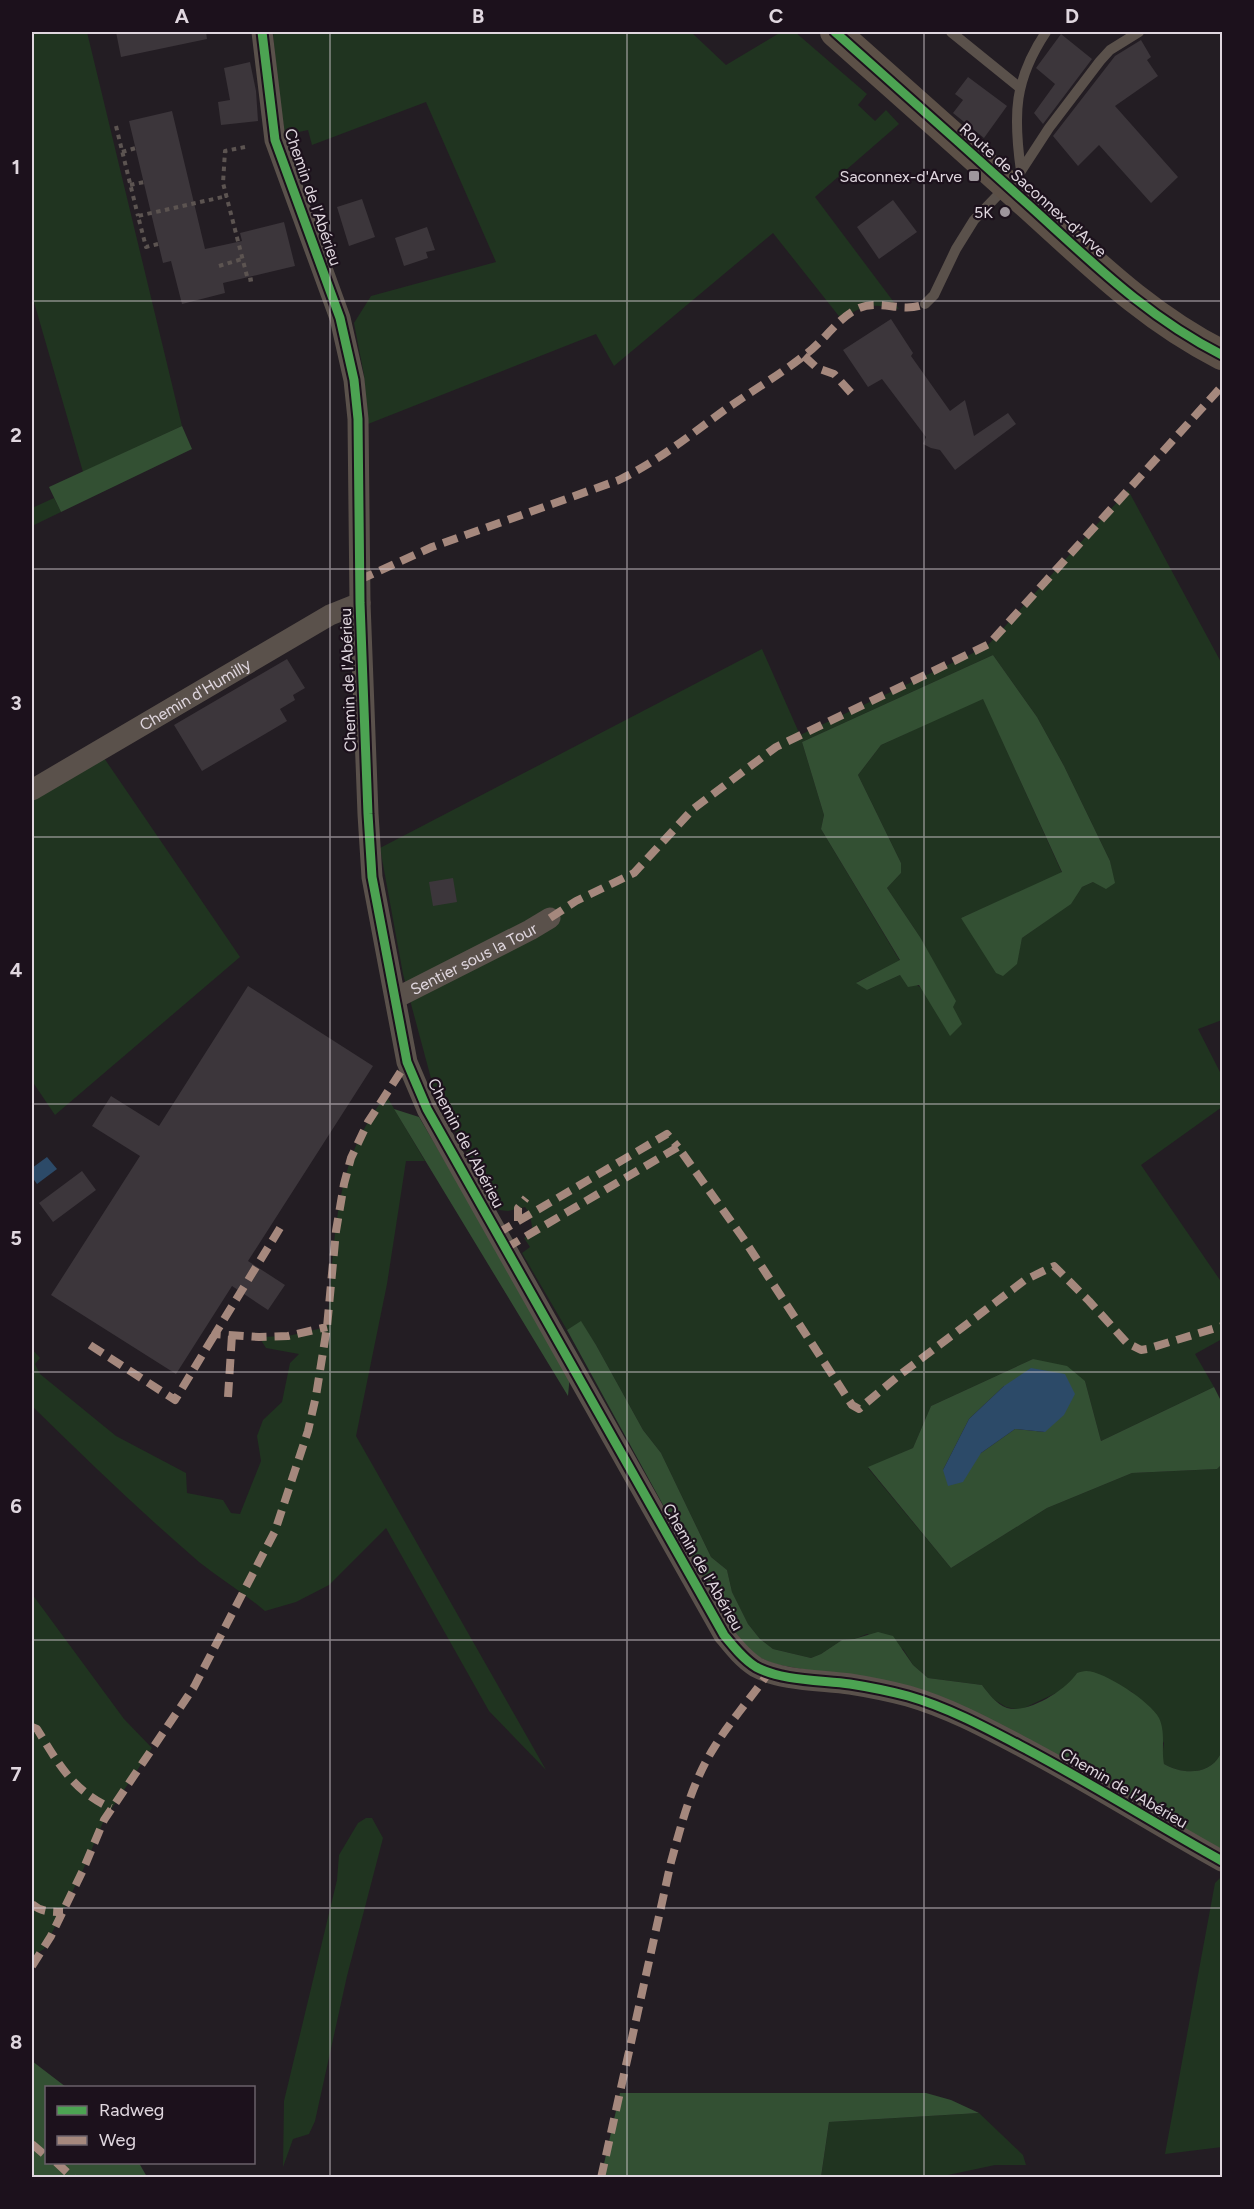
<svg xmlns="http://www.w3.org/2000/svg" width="1254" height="2209" font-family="Figtree,sans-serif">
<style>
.green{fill:#203420;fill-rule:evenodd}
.forest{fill:#335033;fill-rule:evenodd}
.water{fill:#2c4a68}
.building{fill:#3c363b}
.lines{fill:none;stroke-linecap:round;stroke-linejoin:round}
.path{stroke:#5c5451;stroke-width:4;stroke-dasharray:4.5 4.5;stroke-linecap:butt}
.lane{stroke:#5a514b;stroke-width:10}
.street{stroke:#5a514b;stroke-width:21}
.secondary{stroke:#5c5047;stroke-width:30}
.quiet{stroke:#a5887d;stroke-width:8;stroke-dasharray:15 8;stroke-linecap:butt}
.cycleway-casing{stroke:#1c111c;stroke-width:13}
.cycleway{stroke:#4ca352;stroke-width:9}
.grid{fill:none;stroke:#e0d7df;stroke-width:1.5;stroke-opacity:0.55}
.poi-dot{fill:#9e969d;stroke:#1c111c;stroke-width:2}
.labels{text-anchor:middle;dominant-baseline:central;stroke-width:4.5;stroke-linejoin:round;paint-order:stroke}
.poi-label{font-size:16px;fill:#e0d7df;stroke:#1c111c;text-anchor:end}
.street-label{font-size:16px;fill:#e0d7df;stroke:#1c111c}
.neatline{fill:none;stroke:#e0d7df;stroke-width:2}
.grid-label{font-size:20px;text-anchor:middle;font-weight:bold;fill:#e0d7df}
</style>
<rect width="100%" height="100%" fill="#231d23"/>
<path class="green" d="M32,32H87L182,426L83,472L32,295Z
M273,32H691L726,65L781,32H795L867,94L858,105L875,121L886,110L899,124L815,197L899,309C872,304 864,303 842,320L773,233L614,366L596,334L368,424L364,375L354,323L371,296L496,262L426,102L312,145L308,130L285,135L277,84Z
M1128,490L1222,664V1020L1198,1029L1222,1076V1107L1141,1165L1222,1283V1339L1195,1354L1214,1387L1101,1441L1085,1381L1033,1359L931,1406L913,1448L868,1468L951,1568L1047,1508L1132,1473L1217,1469L1222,1464V1741C1222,1745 1221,1751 1220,1755C1209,1776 1181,1774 1164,1764L1162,1757L1164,1743L1132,1692L1088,1671L1077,1673L1070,1684L1056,1693L1020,1710L1006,1707L993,1699L982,1685L928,1678L913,1665L903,1649L867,1634L854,1639L842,1640L821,1654L811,1658L773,1649L760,1639L748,1624L732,1592L727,1570L711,1557L661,1453L643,1430L596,1345L581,1322L567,1330L522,1253L530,1247L524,1238L533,1233L530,1214L525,1207L508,1211L499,1210L436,1097L403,974L380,848L762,649L800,735L971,654L989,644ZM993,655L1037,717L1064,766L1110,861L1114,883L1093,882L1082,887L1070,904L1022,938L1016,965L961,918L1062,873L983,698L881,745L858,775L901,863V873L887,888L920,937L953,1007L900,975L867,990L857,982L900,961L821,829L824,815L802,742Z
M54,498L61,512L32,526V508Z
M102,755L240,957L55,1115L32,1081V797Z
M386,1095L425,1161H406L387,1284L356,1436L546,1770L489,1711L386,1528L329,1585L296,1602L265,1611C244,1593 220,1579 199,1562C141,1512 86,1459 32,1406V1349L40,1358L35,1364L40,1374L116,1436L186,1473L187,1493L223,1500L231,1513L240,1514L261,1461L257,1436L263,1420L282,1402L290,1363L299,1354L266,1348L259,1337L288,1336L327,1327C334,1259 332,1182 368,1122C373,1112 380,1104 386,1095Z
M32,1594L124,1719L152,1748L104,1820L83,1870L44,1949L32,1956V1753L34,1751L32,1747Z
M366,1818H372L383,1838L347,1976L315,2121L309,2134L293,2139L283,2167L284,2101L337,1880L339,1855L358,1823Z
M1222,1876V2147L1165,2154L1215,1883Z
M979,2113L1023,2155L1026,2165H995L948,2175L947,2177L821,2178L829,2122Z"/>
<path class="forest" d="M182,426L192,449L61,512L49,487Z
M993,655L1037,717L1064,766L1110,861L1115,883L1106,889L1093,882L1082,887L1071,904L1022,938L1017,964L1003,976L996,973L961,918L1062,872L983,699L881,745L858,775L901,863V873L887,888L920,937L956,1001L953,1007L962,1024L950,1036L919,985L908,987L900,975L867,990L856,983L900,960L821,829L824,815L802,742Z
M394,1109L419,1117L570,1374L568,1396Z
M581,1321L596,1345L643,1430L661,1453L711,1557L727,1570L732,1592L748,1624L760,1639L773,1649L811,1658L821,1654L842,1640L854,1639L878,1632L893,1636L913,1665L928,1678L982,1685C989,1694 996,1704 1007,1708C1028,1714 1066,1690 1077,1673C1080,1672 1083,1671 1086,1671C1104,1671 1151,1702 1159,1718C1166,1733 1161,1749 1164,1764C1181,1774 1209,1776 1220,1755C1221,1751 1222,1745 1222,1741V1853L908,1688L774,1664L754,1655L729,1625L567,1330Z
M1033,1359L1067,1366L1085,1381L1101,1441L1214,1387L1222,1403V1464L1217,1469L1132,1473L1047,1508L951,1568L868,1467L913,1448L931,1406ZM1004,1386L1045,1432L1015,1429L981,1453L943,1470L969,1419Z
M32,2061L66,2087L46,2088V2162L139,2163L147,2177H32Z
M620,2093H926L951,2100L979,2113L829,2122L821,2177H601Z"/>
<path class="water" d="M47,1157L57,1169L37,1184L32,1177V1168Z
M1031,1368L1065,1374L1075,1394L1064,1415L1045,1432L1015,1429L981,1453L963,1482L948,1486L943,1470L969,1419L1004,1386Z"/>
<path class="building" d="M116,32H206L207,39L121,57Z
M1061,34L1092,59L1043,124L1034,113L1055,84L1036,68Z
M1141,40L1151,57L1147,60L1158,76L1115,106L1178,177L1151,203L1099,145L1078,166L1053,136L1115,56Z
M250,62L256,91L258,121L221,125L218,102L230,100L224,68Z
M968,77L1007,106L984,138L953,113L963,100L955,94Z
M172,111L205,249L242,241L240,233L284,222L295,266L223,283L225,293L182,304L171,261L163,263L129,121Z
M362,199L375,237L349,246L337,207Z
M893,200L917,232L879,259L857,227Z
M427,227L435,250L426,252L428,258L404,266L395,238Z
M891,319L913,353L911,356L950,411L965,400L974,436L1008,413L1016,424L955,470L940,450L931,448L923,444L926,437L882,379L868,387L843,350Z
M287,659L305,688L293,695L295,700L280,709L287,721L202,771L174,725Z
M453,878L457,902L433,906L429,882Z
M248,986L373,1066L248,1261L285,1285L268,1310L232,1286L176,1374L51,1295L140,1156L92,1126L111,1096L159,1126Z
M82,1171L96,1190L53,1222L39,1203Z"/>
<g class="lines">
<path class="path" d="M116,126L138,216
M245,147L225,151L223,183L248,280L254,279
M122,152L136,148
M130,185L144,182
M158,244L146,247L138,216L227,196
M219,266L242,259"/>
<path class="lane" d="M951,32L1019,87
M1021,171C1013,114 1014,80 1046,32
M925,304L934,295L956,249L974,220L1021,171L1049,128L1100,61L1110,50L1139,32"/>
<g class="street">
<path d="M262,32L275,140L340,318L354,380L358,419L360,603L368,814L372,877L407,1062L427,1109L724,1635C733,1646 743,1659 756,1667C782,1681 821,1680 850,1684C869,1687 889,1691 908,1696C950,1708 990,1730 1028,1750C1094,1785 1157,1825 1222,1861"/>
<path id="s1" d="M32,790L330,615L360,603"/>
<path id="s2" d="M396,998L530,930L550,918"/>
</g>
<path class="secondary" d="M835,32C897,87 960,143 1022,199C1087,257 1143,315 1222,355"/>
<path class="quiet" d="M804,356L817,368L834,374L852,394
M359,580L432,547L619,480C660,460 690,435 726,409C752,391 781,374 806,354C824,341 837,319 857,309C879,298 902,314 925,304
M550,918L576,901L634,873L693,809L776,747L989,644L1222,386
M518,1221V1208L526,1198
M280,1228L215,1334L259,1337L288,1336L327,1327
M498,1233L667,1134L678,1147
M506,1248L678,1147L743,1238L852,1405L859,1409L897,1377L1025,1280L1054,1266L1089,1301L1127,1343L1141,1350L1147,1349L1222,1326
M90,1345L175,1400L215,1334
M228,1397L232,1335
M32,1727L37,1729C58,1763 73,1791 111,1808
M32,1904C41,1912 51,1912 63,1912
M32,1966L51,1936L83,1870L104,1820L194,1687L275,1531L308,1431L316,1396L327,1327L336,1231L344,1184L351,1158L368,1122L407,1062
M32,2144L46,2156
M56,2162L73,2178
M601,2178L671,1862C682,1822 692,1782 715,1746C731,1720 752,1697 769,1672"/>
<g class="cycleway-casing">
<path id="cycleway" d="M262,32L275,140L340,318L354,380L358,419L360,603L368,814L372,877L407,1062L427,1109L724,1635C733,1646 743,1659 756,1667C782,1681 821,1680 850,1684C869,1687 889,1691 908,1696C950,1708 990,1730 1028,1750C1094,1785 1157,1825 1222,1861
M835,32C897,87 960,143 1022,199C1087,257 1143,315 1222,355"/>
</g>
<use href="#cycleway" class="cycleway"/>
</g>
<path class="grid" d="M330,32V2178M627,32V2178M924,32V2178M32,301H1222M32,569H1222M32,837H1222M32,1104H1222M32,1372H1222M32,1640H1222M32,1908H1222"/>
<g class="poi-dot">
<rect x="968" y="170" width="12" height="12" rx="3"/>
<circle cx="1005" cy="212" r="6"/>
</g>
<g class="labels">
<g class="poi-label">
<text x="962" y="176">Saconnex-d'Arve</text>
<text x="993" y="212">5K</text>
</g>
<g class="street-label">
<text transform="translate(1033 190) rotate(42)">Route de Saconnex-d'Arve</text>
<text transform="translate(313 197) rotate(71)">Chemin de l'Abérieu</text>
<text transform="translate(348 680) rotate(-92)">Chemin de l'Abérieu</text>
<text stroke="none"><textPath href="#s1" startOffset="189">Chemin d'Humilly</textPath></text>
<text stroke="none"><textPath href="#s2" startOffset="87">Sentier sous la Tour</textPath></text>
<text transform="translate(466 1143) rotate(62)">Chemin de l'Abérieu</text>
<text transform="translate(703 1567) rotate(60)">Chemin de l'Abérieu</text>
<text transform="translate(1124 1788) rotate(30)">Chemin de l'Abérieu</text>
</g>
</g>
<rect width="1254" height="2209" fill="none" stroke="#1c111c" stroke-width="66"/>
<rect x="45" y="2086" width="210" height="78" fill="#1c111c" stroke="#6a606a" stroke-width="1.5"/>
<rect x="57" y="2106" width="30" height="9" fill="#4ca352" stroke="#6a606a" stroke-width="1.5"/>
<text x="99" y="2116" font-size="18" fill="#e0d7df">Radweg</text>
<rect x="57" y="2136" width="30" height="9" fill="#a5887d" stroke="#6a606a" stroke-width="1.5"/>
<text x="99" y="2146" font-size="18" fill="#e0d7df">Weg</text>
<rect x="33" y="33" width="1188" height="2143" class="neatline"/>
<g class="grid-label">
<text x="182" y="23">A</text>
<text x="478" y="23">B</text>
<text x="776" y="23">C</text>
<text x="1072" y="23">D</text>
<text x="16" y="174">1</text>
<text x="16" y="442">2</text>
<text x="16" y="710">3</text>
<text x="16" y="977">4</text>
<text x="16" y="1245">5</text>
<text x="16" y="1513">6</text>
<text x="16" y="1781">7</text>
<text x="16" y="2049">8</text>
</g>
</svg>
